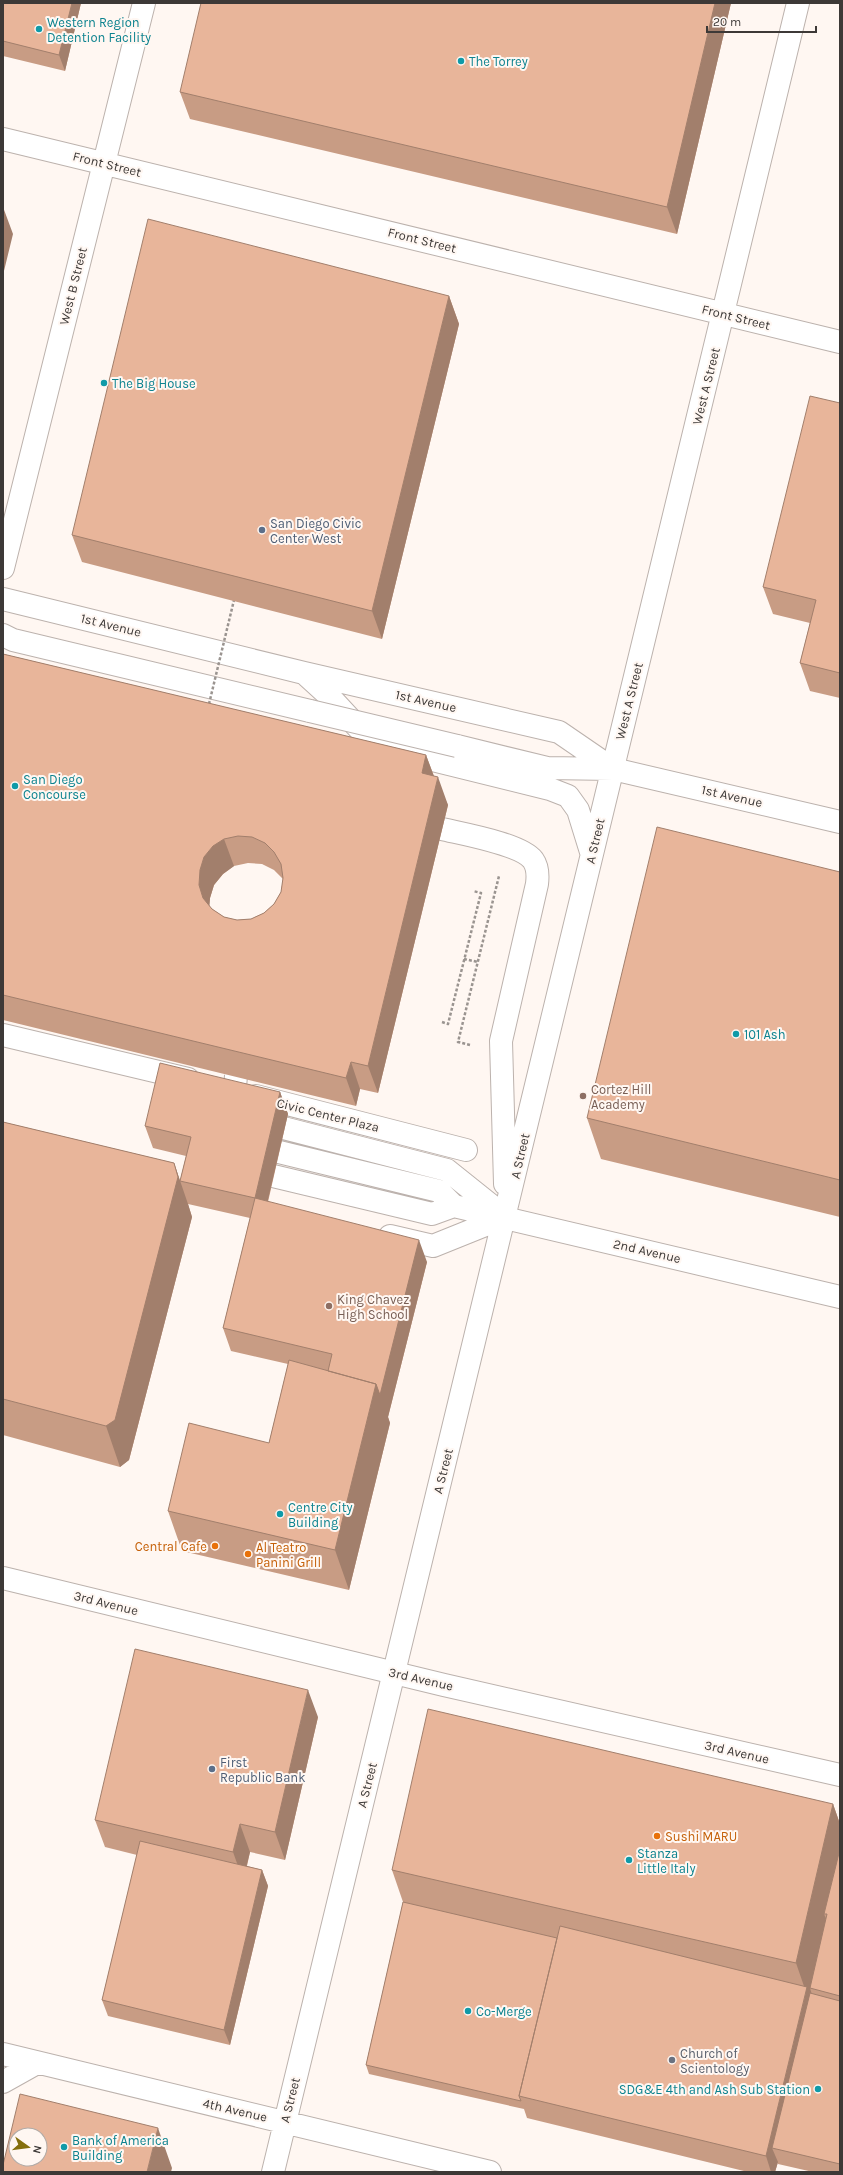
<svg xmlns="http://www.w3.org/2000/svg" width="843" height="2175" font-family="Karla,sans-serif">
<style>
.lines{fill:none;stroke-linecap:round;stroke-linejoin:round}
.street-casing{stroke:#bcb2ad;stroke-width:24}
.secondary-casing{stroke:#bcb2ad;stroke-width:24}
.path{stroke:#9a9490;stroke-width:2.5;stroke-dasharray:3 2;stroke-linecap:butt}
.street{stroke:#fff;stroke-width:22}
.secondary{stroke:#fff;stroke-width:22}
.secondary-bridge-casing{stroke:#bcb2ad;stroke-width:24;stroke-linecap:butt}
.path-bridge{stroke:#9a9490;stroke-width:2.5;stroke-dasharray:3 2;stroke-linecap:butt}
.secondary-bridge{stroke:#fff;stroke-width:22}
.wall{fill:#c89c84;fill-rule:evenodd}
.shaded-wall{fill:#a27f6c}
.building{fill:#e8b59a;stroke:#a27f6c;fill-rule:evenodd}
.culture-dot{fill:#0f9aa8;stroke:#fff7f2;stroke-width:1.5}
.service-dot{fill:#5c6f8a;stroke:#fff7f2;stroke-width:1.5}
.education-dot{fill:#8d6e63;stroke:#fff7f2;stroke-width:1.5}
.food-dot{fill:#e8710a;stroke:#fff7f2;stroke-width:1.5}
.worship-dot{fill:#6b7280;stroke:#fff7f2;stroke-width:1.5}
.labels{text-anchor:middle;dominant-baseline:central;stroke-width:4;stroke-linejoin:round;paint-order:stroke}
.culture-label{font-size:13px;fill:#0d838f;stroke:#fff7f2;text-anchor:start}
.street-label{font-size:13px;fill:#3d3937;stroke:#fff7f2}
.service-label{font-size:13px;fill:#4e5e75;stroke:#fff7f2;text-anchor:start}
.education-label{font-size:13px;fill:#785e54;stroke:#fff7f2;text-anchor:start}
.food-label{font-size:13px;fill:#c56008;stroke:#fff7f2;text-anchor:start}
.worship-label{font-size:13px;fill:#5b616d;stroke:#fff7f2;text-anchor:start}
</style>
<rect width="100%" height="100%" fill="#fff7f2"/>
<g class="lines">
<g class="street-casing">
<path id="street" d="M3,1035L188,1079
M256,1096L466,1150"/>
</g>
<g class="secondary-casing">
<path id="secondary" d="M3,139L840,342
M3,568L144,3
M3,599L304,673L559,732L613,769L840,822
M3,635L13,640L310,711
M305,674L328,695L365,735L392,750L550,789L568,796L578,810L591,852
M457,746L547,768L613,769
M442,829C463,834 521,844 533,860C538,867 538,876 537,884L501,1041L505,1184
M256,1121L447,1170L502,1214
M279,1152L439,1191L454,1206
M273,1176L432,1214L454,1206
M454,1206L840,1297
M390,1236L433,1246L505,1217
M3,1578L444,1685L840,1775
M3,2054L490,2172
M3,2082L37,2063
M273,2172L798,3"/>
</g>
<path class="path" d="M464,959L478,962
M442,1022L448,1024L481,893L473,891
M470,1045L458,1042L499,876"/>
<use href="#street" class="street"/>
<use href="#secondary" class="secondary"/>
<g class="secondary-bridge-casing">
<path id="secondary-bridge" d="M310,711L457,746
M236,1076L234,1097L238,1111"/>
</g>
<path class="path-bridge" d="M209,704L234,600"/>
<use href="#secondary-bridge" class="secondary-bridge"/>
</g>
<path class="wall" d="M3,3H81L65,71L3,56Z
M731,3L677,234L190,119L180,92Z
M449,296L459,324L382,639L82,562L72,535Z
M840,403V698L810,691L800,663L810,623L773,614L763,587Z
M3,654L426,755L434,776L448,805L378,1093L360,1089L356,1106L3,1020ZM248,863L262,864L274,870L283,879L281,892L274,904L264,913L251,919L237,920L224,917L212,909L209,906L210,898L214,885L223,874L234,866Z
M840,872V1217L601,1159L587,1118Z
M280,1092L288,1114L268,1202L427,1262L388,1417L390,1423L349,1590L182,1551L168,1511L269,1443L288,1364L231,1351L223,1328L250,1218L188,1204L192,1217L129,1460L120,1467L3,1435V1122L174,1163L180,1181L186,1156L153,1148L145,1126Z
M318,1717L285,1860L250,1852L247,1866L262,1870L268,1886L230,2045L108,2016L102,2000L137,1855L105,1847L95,1820Z
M833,1804L840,1824V2172H813L778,2164V2162L775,2172H748L527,2118L524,2109L369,2074L366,2065L403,1902L392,1870Z"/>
<path class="shaded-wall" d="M72,3H81L65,71L59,55Z
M715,3H731L677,234L667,207Z
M3,207L13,234L3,275Z
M449,296L459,324L382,639L372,611Z
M426,755L436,782L422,773Z
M438,777L448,805L378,1093L368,1066Z
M224,839L234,866L223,874L214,885L210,898L209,912L203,898L199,885L200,870L204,857L213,846Z
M351,1062L360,1089L356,1106L346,1078Z
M280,1092L288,1114L263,1221L255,1198Z
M174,1163L188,1204L192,1217L129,1460L120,1467L106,1426Z
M419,1240L427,1262L388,1417L390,1423L349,1590L335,1550L376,1384Z
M308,1690L318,1717L285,1860L275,1832Z
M833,1804L840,1824V1877L827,1914H824L829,1925L810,1988L812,1995L772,2148L778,2162L775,2172H771L766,2156L806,1992L796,1963Z
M240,1824L250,1852L243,1880L233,1852Z
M262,1870L268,1886L230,2045L224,2030Z
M158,2128L172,2168L171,2172H147Z"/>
<path class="building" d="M3,3H72L59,55L3,41Z
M201,3H715L667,207L180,92Z
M148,219L449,296L372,611L72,535Z
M810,396L840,403V673L800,663L816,600L763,587Z
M3,654L426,755L422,773L438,777L368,1066L351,1062L346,1078L3,995ZM238,836L252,837L265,843L274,852L281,864L283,878L281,892L274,904L264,913L251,919L237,920L224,917L212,909L203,898L199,885L200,870L204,857L213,846L224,839Z
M657,827L840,872V1180L587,1118Z
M160,1063L280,1092L255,1198L180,1181L191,1137L145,1126Z
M3,1122L174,1163L178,1177L115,1420L106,1426L3,1399Z
M255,1198L419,1240L380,1395L376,1384L328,1371L332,1354L223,1328Z
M289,1360L376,1384L335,1550L168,1511L189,1423L269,1443Z
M135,1649L308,1690L275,1832L240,1824L233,1852L95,1820Z
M428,1709L833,1804L796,1963L392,1870Z
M140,1841L262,1870L224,2030L102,2000Z
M840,1849V1996L810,1988L827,1914H824Z
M403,1902L557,1938L519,2096L521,2101L366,2065Z
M560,1926L807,1987L766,2156L519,2096Z
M810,1993L840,2001V2164L772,2148Z
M20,2094L158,2128L147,2172H3V2165ZM16,2135H40V2159H16Z"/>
<g class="culture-dot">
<circle cx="39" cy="29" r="4"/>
<circle cx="461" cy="61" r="4"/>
<circle cx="104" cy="383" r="4"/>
<circle cx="15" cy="786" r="4"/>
<circle cx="736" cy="1034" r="4"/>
<circle cx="280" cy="1514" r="4"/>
<circle cx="629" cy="1860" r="4"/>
<circle cx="468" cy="2011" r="4"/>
<circle cx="818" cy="2089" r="4"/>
<circle cx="64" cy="2147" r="4"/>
</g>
<g class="service-dot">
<circle cx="262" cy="530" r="4"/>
<circle cx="212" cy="1769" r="4"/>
</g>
<g class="education-dot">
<circle cx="583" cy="1096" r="4"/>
<circle cx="329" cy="1306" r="4"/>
</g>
<g class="food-dot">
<circle cx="215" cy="1546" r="4"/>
<circle cx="248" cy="1554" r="4"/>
<circle cx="657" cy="1836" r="4"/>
</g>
<circle class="worship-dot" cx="672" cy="2060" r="4"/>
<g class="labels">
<g class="culture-label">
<text x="47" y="22">Western Region<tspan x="47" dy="15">Detention Facility</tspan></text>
<text x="469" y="61">The Torrey</text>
<text x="112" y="383">The Big House</text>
<text x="23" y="779">San Diego<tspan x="23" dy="15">Concourse</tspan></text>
<text x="744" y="1034">101 Ash</text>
<text x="288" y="1507">Centre City<tspan x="288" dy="15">Building</tspan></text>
<text x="637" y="1853">Stanza<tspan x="637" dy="15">Little Italy</tspan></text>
<text x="476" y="2011">Co-Merge</text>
<text x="810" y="2089" text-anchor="end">SDG&amp;E 4th and Ash Sub Station</text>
<text x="72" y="2140">Bank of America<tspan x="72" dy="15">Building</tspan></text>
</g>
<g class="street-label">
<text transform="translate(107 164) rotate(14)">Front Street</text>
<text transform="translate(422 240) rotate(14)">Front Street</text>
<text transform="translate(73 286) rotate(-76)">West B Street</text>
<text transform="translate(736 317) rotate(14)">Front Street</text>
<text transform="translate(706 386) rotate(-76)">West A Street</text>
<text transform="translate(111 625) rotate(14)">1st Avenue</text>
<text transform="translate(426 701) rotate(13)">1st Avenue</text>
<text transform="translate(629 701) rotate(-76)">West A Street</text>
<text transform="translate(732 796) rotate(13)">1st Avenue</text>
<text transform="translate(595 841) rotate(-77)">A Street</text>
<text transform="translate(328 1115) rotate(14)">Civic Center Plaza</text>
<text transform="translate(520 1156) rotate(-77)">A Street</text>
<text transform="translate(647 1251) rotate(13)">2nd Avenue</text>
<text transform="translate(443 1471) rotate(-76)">A Street</text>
<text transform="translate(106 1603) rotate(14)">3rd Avenue</text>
<text transform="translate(421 1679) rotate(13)">3rd Avenue</text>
<text transform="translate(737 1752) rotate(13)">3rd Avenue</text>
<text transform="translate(367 1785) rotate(-76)">A Street</text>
<text transform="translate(290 2100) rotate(-76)">A Street</text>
<text transform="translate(235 2110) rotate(13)">4th Avenue</text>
</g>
<g class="service-label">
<text x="270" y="523">San Diego Civic<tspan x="270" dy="15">Center West</tspan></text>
<text x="220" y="1762">First<tspan x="220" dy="15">Republic Bank</tspan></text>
</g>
<g class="education-label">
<text x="591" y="1089">Cortez Hill<tspan x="591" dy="15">Academy</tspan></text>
<text x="337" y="1299">King Chavez<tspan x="337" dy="15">High School</tspan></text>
</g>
<g class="food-label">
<text x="207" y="1546" text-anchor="end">Central Cafe</text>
<text x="256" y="1547">Al Teatro<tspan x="256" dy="15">Panini Grill</tspan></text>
<text x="665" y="1836">Sushi MARU</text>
</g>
<g class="worship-label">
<text x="680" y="2053">Church of<tspan x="680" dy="15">Scientology</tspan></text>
</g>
</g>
<rect width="843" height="2175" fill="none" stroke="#3d3937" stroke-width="8"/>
<g transform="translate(28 2147) rotate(104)"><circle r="19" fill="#fff7f2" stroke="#b1aba7"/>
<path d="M0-3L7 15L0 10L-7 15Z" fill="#846e0c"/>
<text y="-6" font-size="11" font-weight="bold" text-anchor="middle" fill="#3d3937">N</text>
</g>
<path d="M707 26v6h109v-6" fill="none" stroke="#3d3937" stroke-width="2"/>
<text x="713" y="26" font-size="12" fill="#3d3937" stroke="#fff7f2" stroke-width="3" paint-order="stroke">20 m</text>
</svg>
